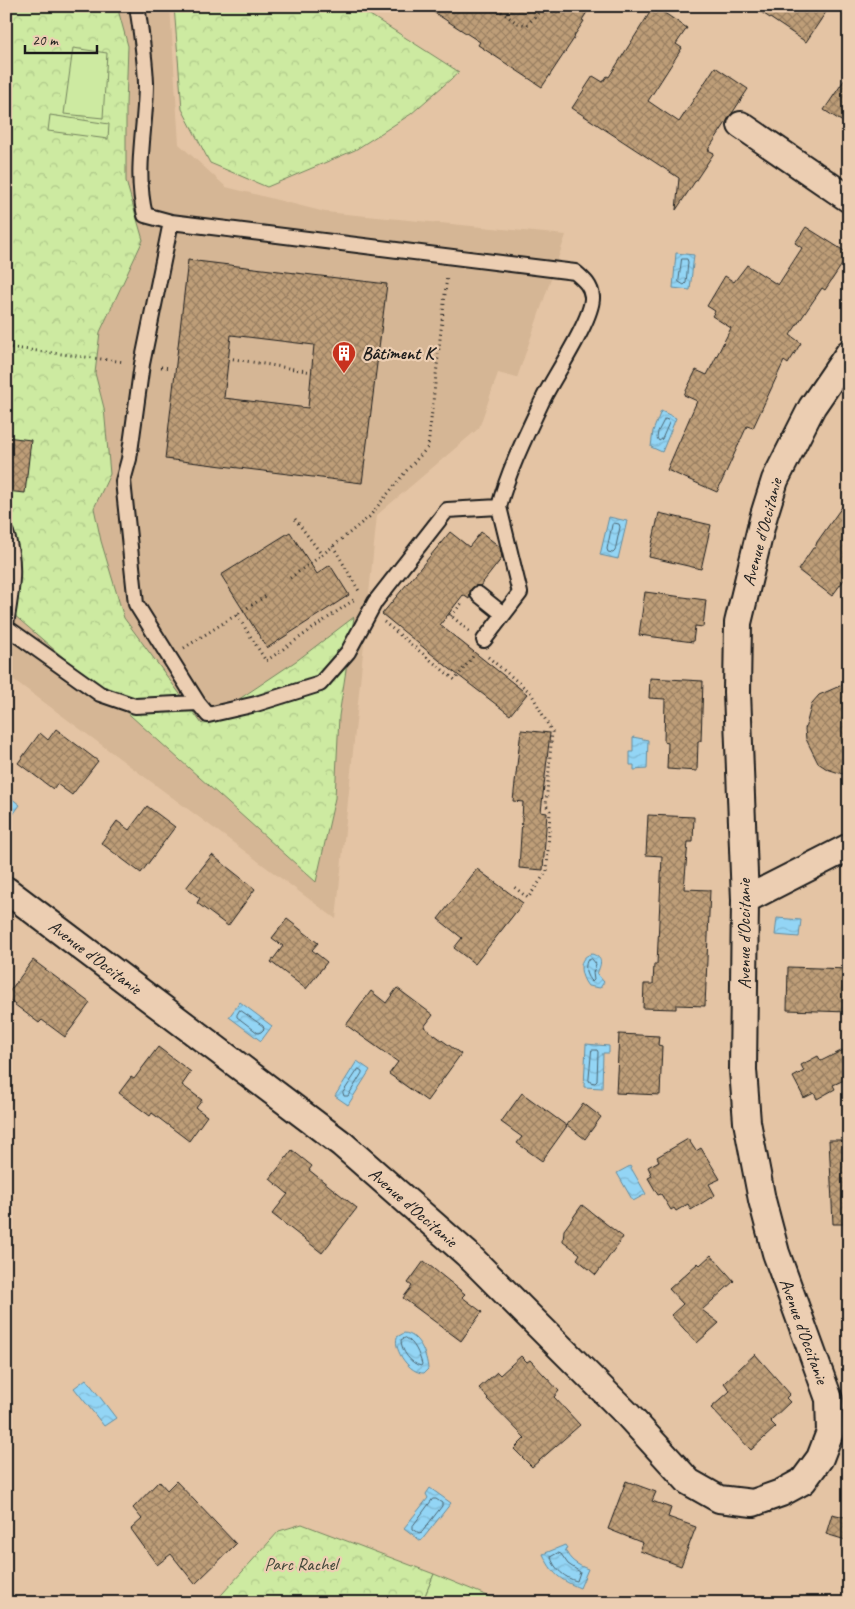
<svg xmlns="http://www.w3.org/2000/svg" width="855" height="1609" font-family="Caveat,sans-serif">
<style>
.built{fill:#d5b695}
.forest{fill:url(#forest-crowns);stroke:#74835e}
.garden{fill:#cdeaa1;stroke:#74835e}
.water{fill:url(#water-waves);stroke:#638b9e}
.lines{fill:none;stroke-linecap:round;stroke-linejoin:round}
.shore{stroke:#4c6673;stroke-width:1}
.building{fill:url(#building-cross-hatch);stroke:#1c1c1c;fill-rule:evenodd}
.lane-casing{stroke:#1c1c1c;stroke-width:18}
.street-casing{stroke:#1c1c1c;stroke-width:30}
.path{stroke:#1c1c1c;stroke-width:3;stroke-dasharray:1 4;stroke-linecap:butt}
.lane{stroke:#ecceb2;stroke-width:14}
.street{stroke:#ecceb2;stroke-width:26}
.labels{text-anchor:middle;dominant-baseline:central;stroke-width:4.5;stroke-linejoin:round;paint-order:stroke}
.poi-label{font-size:18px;font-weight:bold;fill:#1c1c1c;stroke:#ecceb2;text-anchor:start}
.street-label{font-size:18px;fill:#1c1c1c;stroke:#ecceb2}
.park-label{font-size:18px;fill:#3f4537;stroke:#ecceb2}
</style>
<defs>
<pattern id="forest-crowns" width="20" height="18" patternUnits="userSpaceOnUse" patternTransform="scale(1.25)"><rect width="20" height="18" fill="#cdeaa1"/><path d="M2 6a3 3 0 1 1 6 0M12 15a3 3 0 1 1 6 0" fill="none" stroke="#afc88a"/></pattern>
<pattern id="water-waves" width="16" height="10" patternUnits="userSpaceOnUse" patternTransform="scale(1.25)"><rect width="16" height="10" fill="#93d5f5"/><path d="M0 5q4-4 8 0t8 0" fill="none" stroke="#7eb6d1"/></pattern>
<pattern id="building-cross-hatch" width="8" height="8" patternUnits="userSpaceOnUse" patternTransform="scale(1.25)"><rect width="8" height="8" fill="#be9e78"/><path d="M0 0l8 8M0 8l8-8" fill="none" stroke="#9a8062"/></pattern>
</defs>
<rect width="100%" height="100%" fill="#e4c4a4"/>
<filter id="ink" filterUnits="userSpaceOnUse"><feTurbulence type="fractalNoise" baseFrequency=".02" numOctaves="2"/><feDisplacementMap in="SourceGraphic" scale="10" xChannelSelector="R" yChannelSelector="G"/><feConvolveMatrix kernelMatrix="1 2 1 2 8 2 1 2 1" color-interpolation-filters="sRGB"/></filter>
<g filter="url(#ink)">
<path class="built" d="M6,6H170L179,144L226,187L325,212L566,235L517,378L498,373L479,428L377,515L336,919L6,674Z"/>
<path class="forest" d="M6,6H117L128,46L126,105V181L143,240L100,332L95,373L104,408L110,474L94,508L101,541L124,618L202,724L299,659L354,617L339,716L335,798L316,882L131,716L6,608Z
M174,6H356L459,72L411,114L355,150L267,187L210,163L182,109Z
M302,1524L434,1574L422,1603H214L279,1531Z"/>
<path class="garden" d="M73,48L107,53L103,118L64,114Z
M50,115L109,124L108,139L48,131Z
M434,1574L505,1603H422Z"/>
<path class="water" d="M676,253L694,255L690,290L673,288Z
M661,411L676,418L662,452L651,447L653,431Z
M609,517L627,521L618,559L600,555Z
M633,737L648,740L647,769L634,770V765H630V752H633Z
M6,794L20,805L12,816L6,814Z
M777,918L801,920L799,937L775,935Z
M592,954C604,958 601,964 597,974L604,982L600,988L588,986C580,976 576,957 592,954Z
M240,1002L272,1026L261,1041L229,1017Z
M586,1044L609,1046V1053H603L602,1088L584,1087Z
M357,1061L370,1070L348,1105L335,1096Z
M630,1166L646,1194L633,1201L617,1173Z
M404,1333C419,1334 427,1355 428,1369L424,1373C410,1374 393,1350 397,1337Z
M86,1379L116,1418L104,1426L74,1388Z
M430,1488L451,1503L421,1541L404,1528L428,1498L426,1494Z
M565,1545L567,1548L565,1549C569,1560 577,1565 588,1569L580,1588C560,1580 552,1574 543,1554Z"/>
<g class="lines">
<path class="shore" d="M682,259H687L688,262L686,283L684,285L679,282Z
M665,419L668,420L669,423L662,439L659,441L657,438L658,432Z
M614,523L619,524L620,527L615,551L613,553L608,552L607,549L612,525Z
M592,959L596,964L593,973L594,980L592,982C586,977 584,968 587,961Z
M240,1010L263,1026L264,1029L261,1032L258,1033L237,1017V1015Z
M592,1050H597L598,1052L597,1081L595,1083L590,1082L589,1080Z
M359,1069L362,1071V1073L348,1096H344L343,1093Z
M406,1338C415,1343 419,1354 422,1364L421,1366C411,1364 401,1351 401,1340Z
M433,1499H436L442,1503V1506L422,1532L419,1533L413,1529V1526Z
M558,1553L561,1554L568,1564L580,1572L577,1581C566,1579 553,1568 551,1557Z"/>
</g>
<path class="building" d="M424,6H591L582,20L584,21L574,36L575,37L542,87L478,45L480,42Z
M654,6L687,28L676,44L682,48L648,101L679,122L715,67L748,89L708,150L714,153L676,210L679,178L572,108L593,76L603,82L607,76L609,77Z
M752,6H830L806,42Z
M849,73V126L824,110Z
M806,227L849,254L825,290L822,288L790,335L801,343L788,364L784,361L753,428L747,426L717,492L667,470L697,401L684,395L696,370L707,375L731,328L712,316L715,311L707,306L725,276L734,282L747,265L778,285L802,248L795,243Z
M188,260L387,284L362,483L165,459ZM231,335L314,345L308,408L224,398Z
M6,437L31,440L25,493L6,491Z
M849,497V573L832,596L798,570L813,548H815L817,542Z
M659,513L711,525L701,569L649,557Z
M290,532L317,574L330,565L349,595L267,648L221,575Z
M450,532L469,547L481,532L500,547L502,558L480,586H475L471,589L469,599L463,595L440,625L527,694L510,715L450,669L382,614Z
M645,592L706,600L703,627L695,626L693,642L639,635Z
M650,678L703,681L701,741H698L697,771L667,769L668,743L664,742L665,699L649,698Z
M849,682V776L827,769L818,763L806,739L805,729L812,703L819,695Z
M56,729L98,761L72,795L57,784L53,789L18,763L40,733L48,740Z
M521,730L550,733L541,812L547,813L543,870L519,868L523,802L513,801Z
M147,806L175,827L141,873L101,843L117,821L129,830Z
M648,815L694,817L693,842H688L684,889L710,890L705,1006L676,1005V1009L643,1008L644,984H653L654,964H657L662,856L646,855Z
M212,855L255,889L228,926L197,903L200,898L186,888Z
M477,869L523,903L475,964L454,948L462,938L438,919Z
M287,919L318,943L312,950L327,962L306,989L271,962L283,946L272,938Z
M33,960L90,1003L65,1037L42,1020L39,1023L6,998V996Z
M788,967L849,969V1012L787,1010Z
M397,988L433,1015L424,1027L461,1054L427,1101L389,1074L398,1062L346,1025L371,991L386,1003Z
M619,1034L659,1036L658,1045L662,1046L660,1095L616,1093Z
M158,1047L191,1072L182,1085L202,1100L196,1108L207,1116L189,1141L152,1113L150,1116L119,1093L131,1077L134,1079Z
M849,1047V1078L833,1085L835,1089L817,1099L814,1093L804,1098L793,1077L804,1071L801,1065L818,1056L821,1061Z
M522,1093L567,1126L542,1161L517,1143L522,1137L501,1122Z
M583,1103L601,1117L585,1139L567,1125Z
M688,1139L696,1151L701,1148L720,1179L709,1184L715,1195L691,1210L688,1204L676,1211L674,1208L671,1210L661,1194L658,1195L648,1178L652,1176L648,1167L659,1161L657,1157Z
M829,1140H849V1224H833Z
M292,1150L312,1166L309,1170L357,1208L322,1253L272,1214L288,1194L270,1179Z
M582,1205L623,1237L596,1275L577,1259L580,1254L563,1241L564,1230Z
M711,1255L734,1281L702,1310L719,1323L697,1343L671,1315L683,1304L669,1289L698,1263L700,1265Z
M424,1261L465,1294L462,1297L482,1312L461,1341L403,1298L412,1286L408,1283Z
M755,1354L790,1394L786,1398L790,1402L770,1421L776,1427L751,1450L711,1408L730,1391L724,1383Z
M521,1356L527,1362L530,1360L559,1391L554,1397L580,1425L532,1467L514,1449L525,1438L487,1399L488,1398L479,1388L497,1372L500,1375Z
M159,1481L167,1490L176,1481L236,1544L195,1584L171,1554L157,1565L131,1529L142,1519L133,1508Z
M626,1481L656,1492L652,1501L671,1508L668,1517L696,1527L681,1566L640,1551L643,1543L608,1529Z
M832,1514L849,1518V1541L826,1534Z"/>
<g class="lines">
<g class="lane-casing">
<path id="lane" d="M171,222L575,272C583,279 591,285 592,297C593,318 555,375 544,397C528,431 508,471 499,507L447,510L375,602L348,652L320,684L256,704L208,715L198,703
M6,533C17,563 11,593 6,624
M478,594L503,614
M6,627L100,694L135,706L198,703L136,604L123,481L129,459L142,364L171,222L145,215C134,171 146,127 146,83C145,57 141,32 137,6
M484,640L520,593L499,507"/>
</g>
<g class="street-casing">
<path id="street" d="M741,125L849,199
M6,890L342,1144L467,1254L628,1415L689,1482L719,1499L753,1503L781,1493L803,1481L820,1458L830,1432L829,1399L776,1253L762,1200L747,1122L743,1070L745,900L737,692L738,623L764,515L775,480L812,407L849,353
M745,900L849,847"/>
</g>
<path class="path" d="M493,6L517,23L527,25L545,6
M6,347L125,362
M228,358L312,372
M161,367L171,368
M295,519L322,555L369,517L407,470L428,447L447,276
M333,546L359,591
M290,578L322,555
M449,614L469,631
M237,615L266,661L355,599
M451,616L462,603
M384,622L455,680L474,655
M184,648L266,596
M488,657L531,693L552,732L546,805L550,811L547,871L528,898L514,887"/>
<use href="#lane" class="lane"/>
<use href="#street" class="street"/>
</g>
</g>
<defs>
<g id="building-pin" transform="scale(1.25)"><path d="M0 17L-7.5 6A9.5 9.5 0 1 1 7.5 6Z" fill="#c8321e" stroke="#ecceb2"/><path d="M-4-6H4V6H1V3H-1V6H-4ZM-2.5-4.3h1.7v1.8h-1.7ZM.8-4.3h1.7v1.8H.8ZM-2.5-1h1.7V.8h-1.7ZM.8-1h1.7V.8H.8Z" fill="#fff"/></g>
</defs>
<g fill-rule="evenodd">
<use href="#building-pin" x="344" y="353"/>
</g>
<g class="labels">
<g class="poi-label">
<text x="362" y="353">Bâtiment K</text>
</g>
<g class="street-label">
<text transform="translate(762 532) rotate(-75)">Avenue d'Occitanie</text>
<text transform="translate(744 934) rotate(-90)">Avenue d'Occitanie</text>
<text transform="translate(95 957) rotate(37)">Avenue d'Occitanie</text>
<text transform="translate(413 1207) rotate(41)">Avenue d'Occitanie</text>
<text transform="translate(804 1331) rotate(70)">Avenue d'Occitanie</text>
</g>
<g class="park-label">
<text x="301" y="1564">Parc Rachel</text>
</g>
</g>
<rect width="855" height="1609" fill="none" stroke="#ecceb2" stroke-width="25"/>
<rect x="12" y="12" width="830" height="1584" fill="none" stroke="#1c1c1c" stroke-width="2" filter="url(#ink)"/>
<path d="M25 45v8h72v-8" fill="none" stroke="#1c1c1c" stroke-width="2.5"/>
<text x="32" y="45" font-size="15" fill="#1c1c1c" stroke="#ecceb2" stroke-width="4" paint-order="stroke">20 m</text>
</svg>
